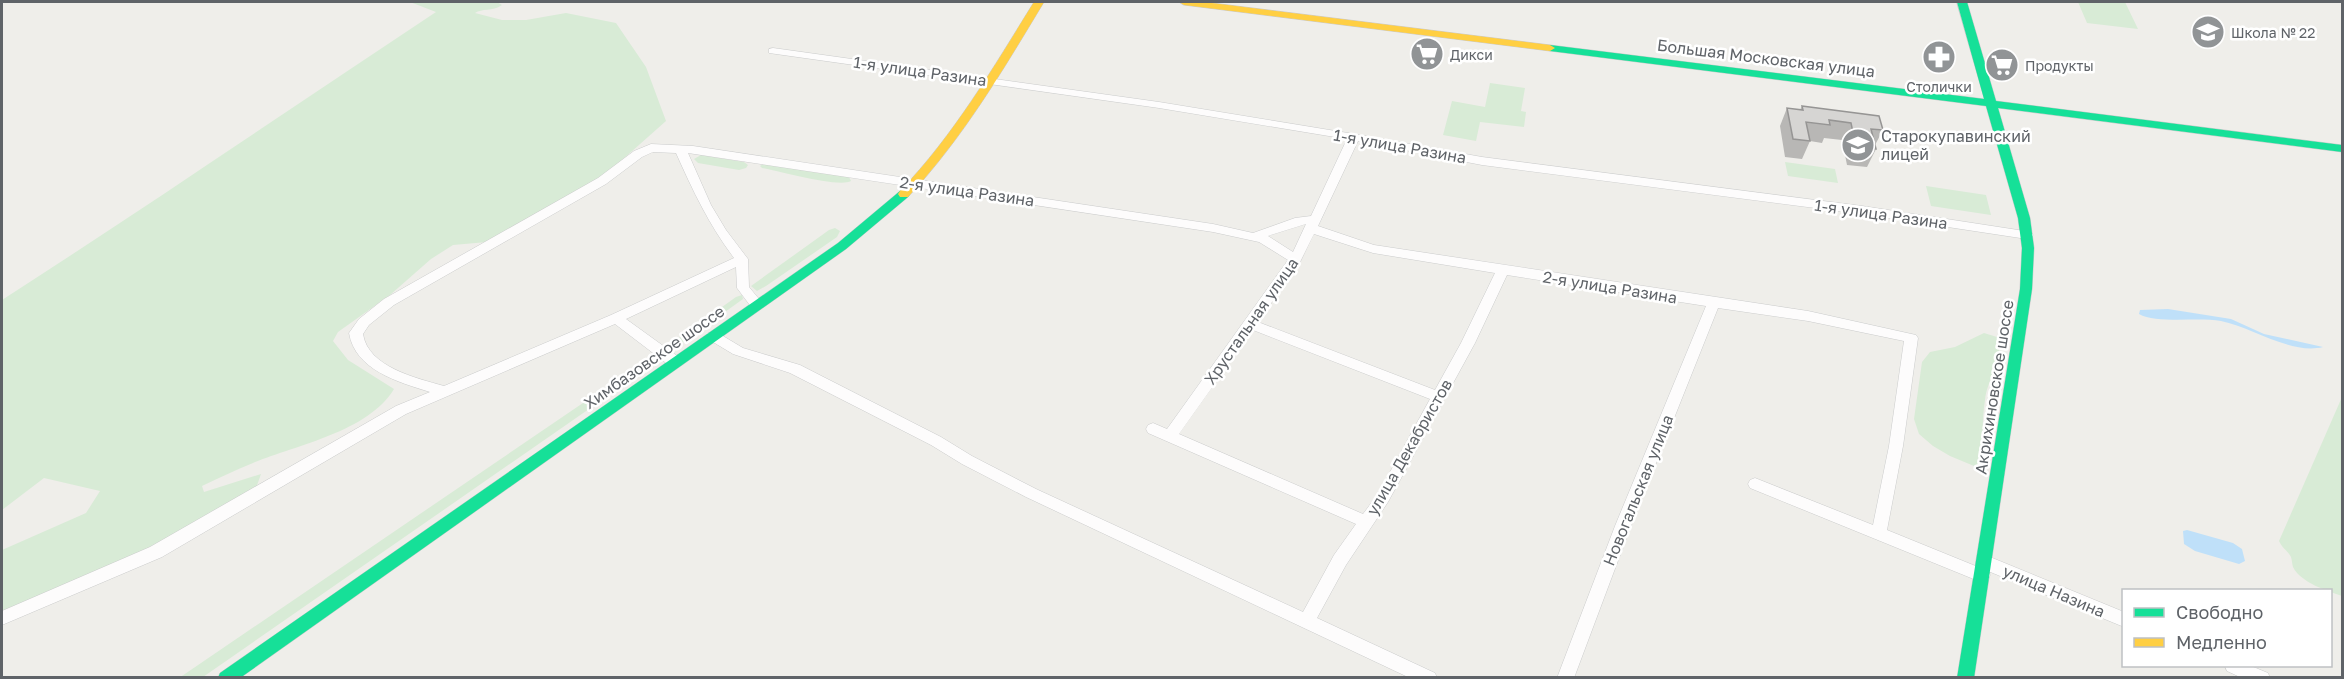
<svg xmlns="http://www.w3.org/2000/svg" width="2344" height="679" font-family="'Golos Text',sans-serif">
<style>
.green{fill:#d8ebd6}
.water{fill:#bfe0f9}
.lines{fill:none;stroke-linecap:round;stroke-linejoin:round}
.street-casing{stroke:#cbcccc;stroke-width:1}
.fast-casing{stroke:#cacacb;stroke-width:1}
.slow-casing{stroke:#cacacb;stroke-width:1}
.street{fill:#fdfcfc;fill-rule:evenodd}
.fast{fill:#16e098;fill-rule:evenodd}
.slow{fill:#ffcf43;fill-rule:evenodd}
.wall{fill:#b8b7b5}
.building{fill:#d6d5d3;stroke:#969594;stroke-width:1.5}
.labels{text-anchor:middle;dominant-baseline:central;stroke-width:5;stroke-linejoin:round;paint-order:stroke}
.far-poi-label{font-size:14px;fill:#5f6368;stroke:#fff;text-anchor:start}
.street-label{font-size:16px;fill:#5f6368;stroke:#fff}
.poi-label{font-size:16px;fill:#5f6368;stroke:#fff;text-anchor:start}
</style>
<rect width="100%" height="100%" fill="#efeeea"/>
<path class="green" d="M410,2H497L502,5C492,12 482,8 475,13L502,20H526L566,13L616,23L646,67L666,121L604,176L487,242L453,245L431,259L390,295L338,332L333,341L348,360L394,389C368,432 296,445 253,463C235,470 219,478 202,486L204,492L261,474L255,491L136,556L2,611V550L86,513L100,491L44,478L2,510V300C148,206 291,108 436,12Z
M2078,2H2125L2138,29L2087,23Z
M1490,83L1525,88L1521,111L1526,112L1524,127L1480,122L1476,141L1443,135L1452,101L1485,107Z
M701,155L744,162L748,165L746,168L739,170L698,163L694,159Z
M1785,162L1835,169L1838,183L1788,176Z
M763,164L842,175L849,177L851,181C839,188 779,171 762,168L760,166Z
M1926,186L1986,195L1991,215L1931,206Z
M835,228L840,231L837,237L766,286L757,291L751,286L829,230Z
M742,295L743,299L675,348L669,347V345L736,297Z
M1984,333L1997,337C2005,366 1988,374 1985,400C1982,420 1982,441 1984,461L1974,466L1950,456L1933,446L1919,434L1914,419L1922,362L1930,352L1955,347Z
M655,354H660L661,359L203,677L179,678Z
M2342,397V596C2328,591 2301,583 2293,567C2292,564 2292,560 2291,557C2288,551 2282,548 2279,541Z"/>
<path class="water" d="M2168,309L2231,319L2264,334L2323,347C2291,355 2252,327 2221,321C2198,317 2156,324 2139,314L2140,310Z
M2187,530L2233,543L2242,549L2245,561L2239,564L2195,551L2184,544L2183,531Z"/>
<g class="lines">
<g class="street-casing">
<path id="street" d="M773,48L1159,102L1354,134L1482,157L1862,206L2031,232L2033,235L2031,238L2027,239L1862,214L1482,165L1358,141L1318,226L1374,245L1808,311L1916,335L1918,338L1903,446L1887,530L1978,567L1976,562L1978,557L1984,555L1990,557L2124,612V627L1988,571L1990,575L1988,580L1982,582L1976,580L1750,488L1748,484L1750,480L1755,478L1873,525L1889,446L1904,341L1808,321L1718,308L1631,526L1574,678H1557L1615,526L1706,306L1507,275L1475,343L1388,502L1346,565L1317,618L1435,673L1437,678H1410L1026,497L962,464L931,445L790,373L733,354L708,339L706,336L708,333H718L743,348L800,365L941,437L972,456L1036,489L1303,612L1334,555L1356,524L1148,433L1146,429L1148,425L1153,423L1167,429L1288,260L1259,242L1213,232L688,153L711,205L726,230L748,259L749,287L764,305L762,308H752L737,288L736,267L626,319L680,358L682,362L680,366H670L615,324L406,414L162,557L2,625V611L150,547L396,406L430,392C398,382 355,370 349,333L359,319L384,299L598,178L634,151L651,144L693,146L1213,224L1253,233L1295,218L1311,216L1347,139L1159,108L769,53V49ZM653,152L676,153C693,191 709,225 734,258L611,315L444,386C416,378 368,367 363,334L369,325L394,305L606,184L642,157ZM1306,224L1293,252L1268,236ZM1314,234L1373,253L1495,273L1461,343L1435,390L1258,322L1300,262ZM1253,330L1430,399L1378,494L1363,514L1179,434Z
M2225,666H2251L2268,673L2270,678H2242L2227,671Z"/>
</g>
<g class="fast-casing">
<path id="fast" d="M1957,2H1967L1996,101L2342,145V152L1998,108L2030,218L2034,248L2032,289L1974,678H1957L2020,289L2022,248L2018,218L1986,106L1550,51L1545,48L1550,45L1984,99Z
M904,190L908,191L910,194L908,197L846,249L240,678H218L220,673L838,243L900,191Z"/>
</g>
<g class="slow-casing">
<path id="slow" d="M1034,2H1044C1003,70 963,138 908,197H900L898,194L900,191C954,135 993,68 1034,2Z
M1179,2H1204L1550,45L1555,48L1550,51L1184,5Z"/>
</g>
<use href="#street" class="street"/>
<use href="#fast" class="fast"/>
<use href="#slow" class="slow"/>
</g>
<path class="wall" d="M1802,106L1883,130L1875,145L1876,149L1867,167L1847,165L1842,140L1824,138L1822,143L1810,141L1802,159L1785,157L1780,126L1787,108L1800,110Z"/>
<path class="building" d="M1802,106L1879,116L1883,130L1871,129L1876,149L1856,147L1851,123L1829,120L1830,125L1806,122L1810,141L1793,139L1787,108L1803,110Z"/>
<defs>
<g id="school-disc" transform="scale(1.725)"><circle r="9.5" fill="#919496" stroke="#fff"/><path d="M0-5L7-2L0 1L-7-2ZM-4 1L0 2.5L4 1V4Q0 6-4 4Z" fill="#fff"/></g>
<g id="supermarket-disc" transform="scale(1.725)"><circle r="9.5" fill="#919496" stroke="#fff"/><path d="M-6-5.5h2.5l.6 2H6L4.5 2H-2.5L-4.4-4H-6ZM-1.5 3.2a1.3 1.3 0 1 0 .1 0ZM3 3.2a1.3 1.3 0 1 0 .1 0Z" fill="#fff"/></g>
<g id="pharmacy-disc" transform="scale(1.725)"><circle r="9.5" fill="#919496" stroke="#fff"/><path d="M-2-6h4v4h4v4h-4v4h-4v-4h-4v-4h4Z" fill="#fff"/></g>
</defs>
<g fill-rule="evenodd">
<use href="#school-disc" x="2208" y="32"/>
<use href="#supermarket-disc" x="1427" y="54"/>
<use href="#pharmacy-disc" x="1939" y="57"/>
<use href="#supermarket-disc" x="2002" y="65"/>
<use href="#school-disc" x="1858" y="145"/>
</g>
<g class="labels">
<g class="far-poi-label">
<text x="2231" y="32">Школа № 22</text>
<text x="1450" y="54">Дикси</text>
<text x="2025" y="65">Продукты</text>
<text x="1939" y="86" text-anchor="middle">Столички</text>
</g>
<g class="street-label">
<text transform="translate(1766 58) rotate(7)">Большая Московская улица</text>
<text transform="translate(920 71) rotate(8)">1-я улица Разина</text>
<text transform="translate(1400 146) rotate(10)">1-я улица Разина</text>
<text transform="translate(967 191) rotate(8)">2-я улица Разина</text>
<text transform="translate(1881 214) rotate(8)">1-я улица Разина</text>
<text transform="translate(1610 287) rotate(9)">2-я улица Разина</text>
<text transform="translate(1251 321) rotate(-55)">Хрустальная улица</text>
<text transform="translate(654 357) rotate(-35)">Химбазовское шоссе</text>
<text transform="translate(1994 387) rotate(-81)">Акрихиновское шоссе</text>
<text transform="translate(1409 447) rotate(-60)">улица Декабристов</text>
<text transform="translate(1638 490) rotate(-68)">Новогальская улица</text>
<text transform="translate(2054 591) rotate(23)">улица Назина</text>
</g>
<g class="poi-label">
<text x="1881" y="136">Старокупавинский<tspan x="1881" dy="18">лицей</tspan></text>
</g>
</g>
<rect width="2344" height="679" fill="none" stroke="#5f6368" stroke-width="6"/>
<rect x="2122" y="589" width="210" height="78" fill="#ffffff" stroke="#bfc1c3" stroke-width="1.5"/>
<rect x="2134" y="608" width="30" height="9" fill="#16e098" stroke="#bfc1c3" stroke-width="1.5"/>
<text x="2176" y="619" font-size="18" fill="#5f6368">Свободно</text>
<rect x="2134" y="638" width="30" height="9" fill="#ffcf43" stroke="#bfc1c3" stroke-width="1.5"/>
<text x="2176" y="649" font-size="18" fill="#5f6368">Медленно</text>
</svg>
